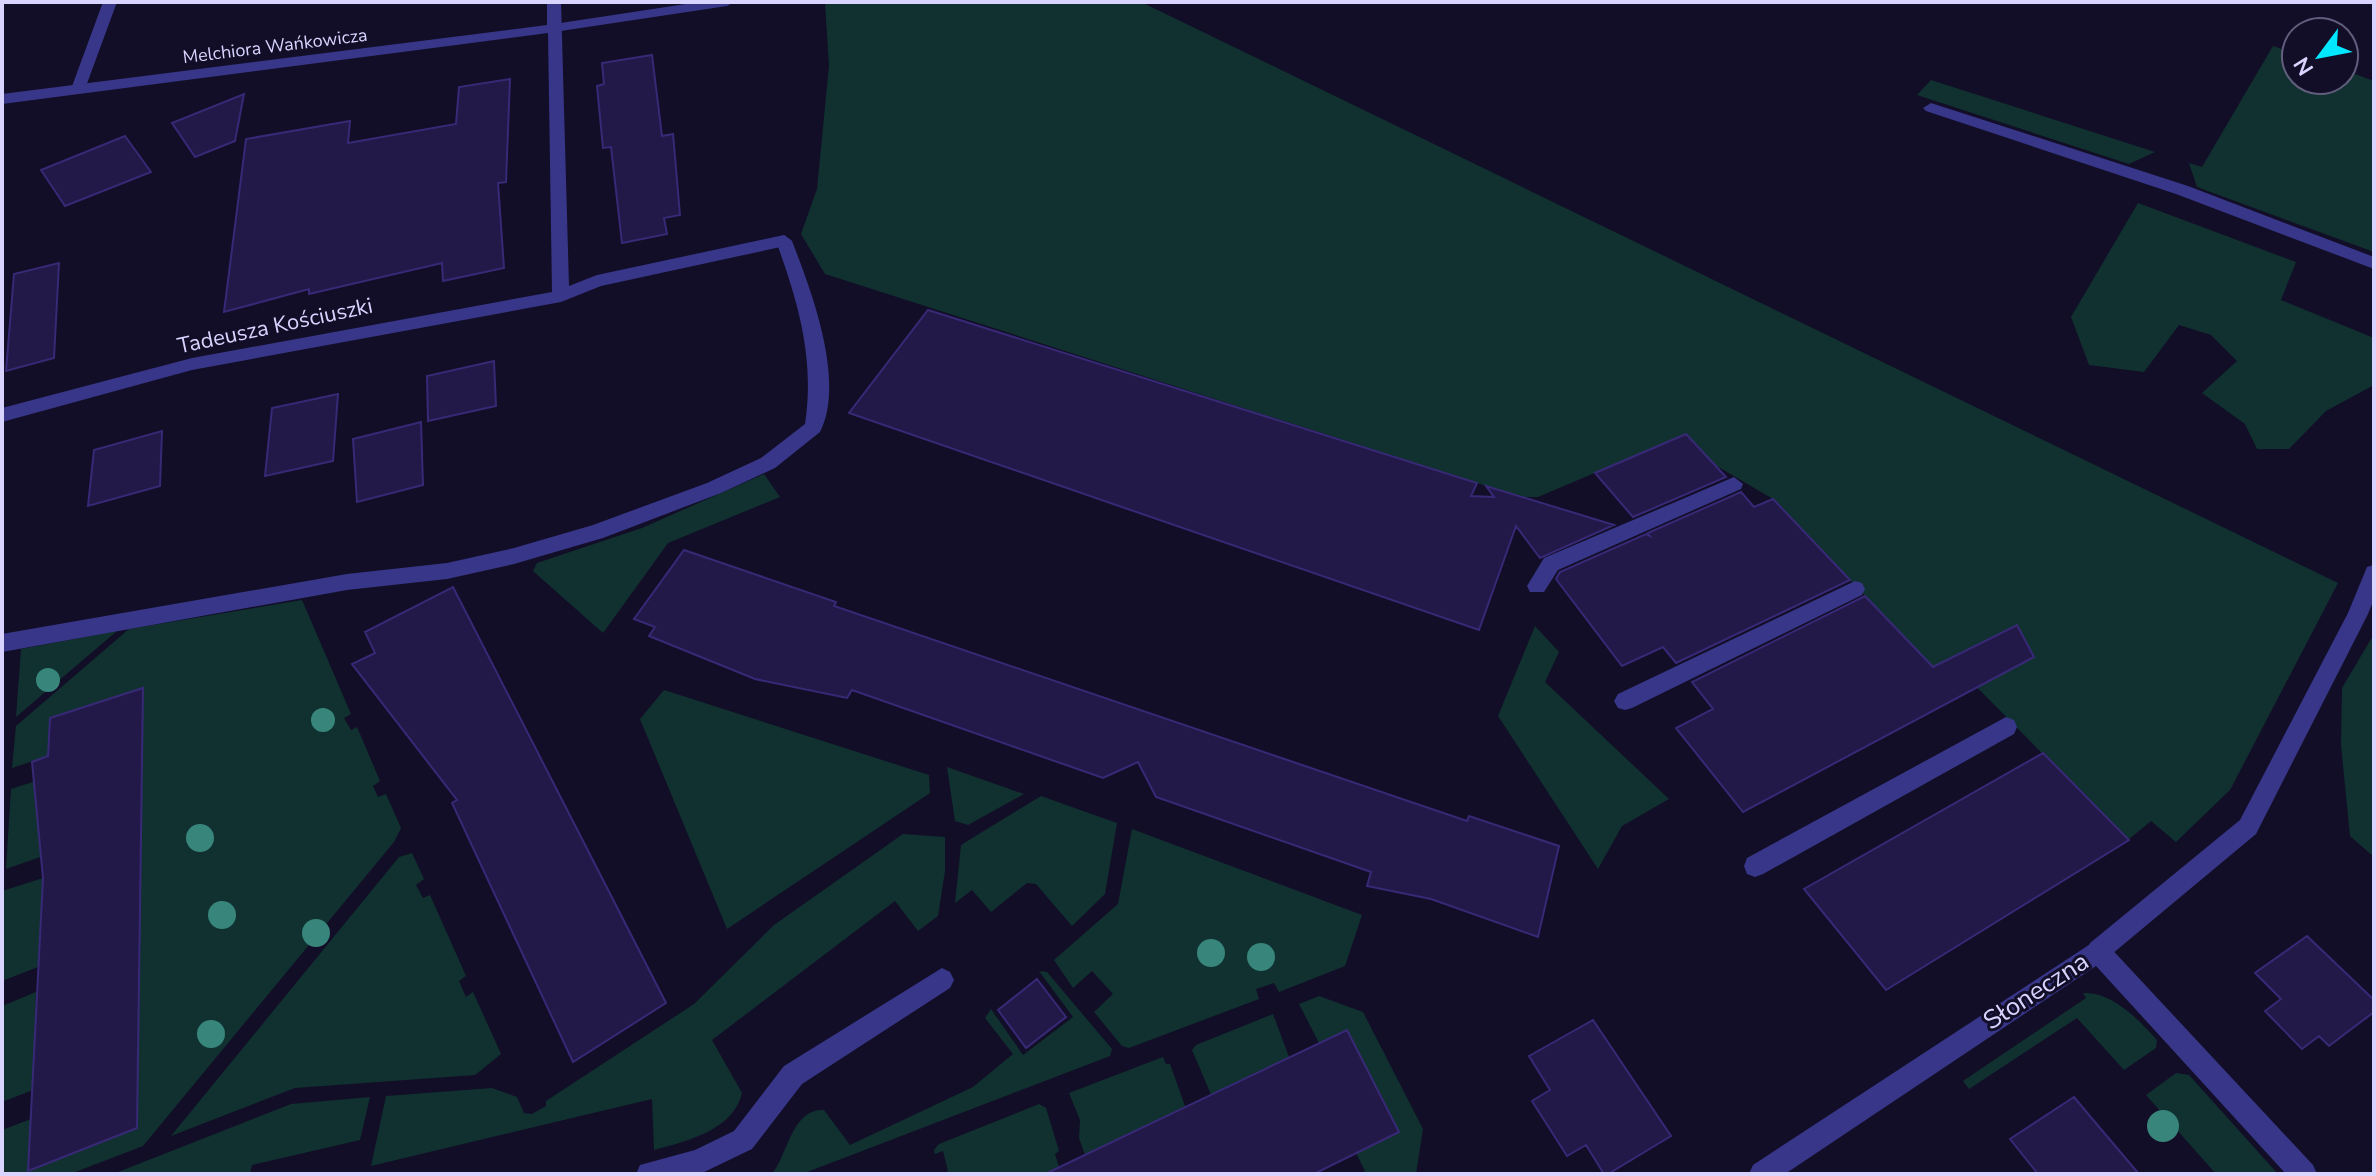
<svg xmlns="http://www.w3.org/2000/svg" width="2376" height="1176" font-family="'Nunito Sans',sans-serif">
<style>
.green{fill:#103130}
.building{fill:#221949;stroke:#382976;stroke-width:2}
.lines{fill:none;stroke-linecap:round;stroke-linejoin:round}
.service{fill:#383689;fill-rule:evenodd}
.minor{fill:#383689;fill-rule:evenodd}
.tree{fill:#38857c}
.labels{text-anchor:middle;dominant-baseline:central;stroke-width:6;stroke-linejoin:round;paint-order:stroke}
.far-street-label{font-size:18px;fill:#d8d4ff;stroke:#120e27}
.street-label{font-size:22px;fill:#d8d4ff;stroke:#120e27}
.near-street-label{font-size:26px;fill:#d8d4ff;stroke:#120e27}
</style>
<rect width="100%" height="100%" fill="#120e27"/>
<path class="green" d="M825,2H1141L2338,583L2230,790L2176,842L2151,821L2128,840L1949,659L1933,667L1773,499L1715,465L1686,434L1538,497H1521L825,274L801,234L817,189L829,66Z
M2273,46L2296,54V80H2344V70L2374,81V252L2197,187L2189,163L2202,167Z
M1931,80L2155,152L2129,164L1917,95Z
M2138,203L2296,262L2281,300L2374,338V385L2326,411L2289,449H2257L2245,424L2202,393L2237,361L2211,335L2179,325L2144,372L2089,365L2071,317Z
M764,474L780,497L668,543L603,633L533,571L537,563L642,528Z
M302,600L351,714L344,718L351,730L357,727L380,781L373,786L378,797L386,794L401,828L394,842L143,1146L70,1174H2V1130L31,1119L28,1171L142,688L50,718L48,756L12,768L16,726L129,629Z
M1535,626L1559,652L1545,682L1669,799L1622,826L1598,869L1498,716Z
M117,631L16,717L21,649Z
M2374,634V857L2350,836L2341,745L2342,688Z
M664,690L929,775L930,793L727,929L640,719Z
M947,767L1024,794L968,825L955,821Z
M48,777L43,856L6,869L11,789Z
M1041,796L1117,823L1105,894L1072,926L1036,884L1027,883L991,912L972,890L955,903L961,845Z
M1132,829L1362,915L1345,966L1279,992L1274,983L1256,989L1259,999L1129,1048L1122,1046L1094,1012L1113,994L1092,971L1073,988L1054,960L1118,904Z
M903,834L945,837V871L938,916L918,931L895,901L712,1040L742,1093C733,1131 686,1141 654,1150L652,1099L371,1166L386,1096L492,1088L517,1097L524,1113L532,1114L546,1106V1101L694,1004L774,925Z
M412,853L424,879L416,885L423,898L430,895L466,976L459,981L466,997L473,992L501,1054L475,1075L295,1088L171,1136L399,857Z
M43,878L38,967L2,981V891Z
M1039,971L1047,972L1112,1049L1110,1056L802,1174H772C788,1154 792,1108 824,1110L850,1145L973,1087L1013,1054L985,1018L991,1009L1023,1055L1073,1017Z
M36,992L33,1090L2,1102V1006Z
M2083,993C2112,991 2139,1020 2157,1040L2156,1048L2124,1070L2077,1018L1969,1089L1963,1081L2086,998Z
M1319,996L1363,1012L1423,1129L1416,1174H1360L1365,1171L1356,1153L1399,1131L1347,1030L1319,1043L1299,1004Z
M1273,1014L1289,1057L1212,1097L1192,1050L1196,1045Z
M1163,1057L1166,1064H1170L1186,1109L1085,1155L1079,1138L1080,1120L1069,1093Z
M2176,1073L2189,1075L2278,1174H2216L2146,1095Z
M370,1097L360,1140L252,1165L250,1174H113L291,1104Z
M1039,1104L1046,1108L1059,1151L1055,1154L1059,1167L1043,1174H942L948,1171L943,1151L935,1154L934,1150L939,1144Z"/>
<path class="building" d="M652,55L662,136L673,134L680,215L664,218L667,234L622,243L611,147L603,148L597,86L604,84L602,63Z
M510,79L506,182L498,183L504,268L443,281L442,263L309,294V289L224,312L246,139L350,121L348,143L456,124L459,87Z
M244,94L235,141L195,157L172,123Z
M125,136L151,172L65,206L41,170Z
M59,263L54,358L6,371L14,274Z
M928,310L1477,483L1471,496L1494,497L1486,486L1614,525L1540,558L1516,526L1479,630L849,413Z
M494,361L496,406L428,421L427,376Z
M338,394L333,461L265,476L272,408Z
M421,422L423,485L357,502L353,439Z
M162,431L160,486L88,506L94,450Z
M1686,434L1726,477L1633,517L1595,473Z
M1741,492L1754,507L1773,499L1850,580L1676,663L1663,647L1622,666L1556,579L1560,572L1646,534L1650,536L1648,533Z
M684,550L836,602L834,606L1467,821L1469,816L1559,846L1538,937L1431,899L1367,886L1371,872L1156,797L1138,762L1103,778L852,690L847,698L755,679L649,636L655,627L634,619Z
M453,587L666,1003L573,1062L452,803L457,800L352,664L375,653L365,632Z
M1865,596L1933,667L2017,625L2034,657L1743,812L1676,728L1713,709L1692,682Z
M143,688L137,1128L28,1171L43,878L32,762L48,756L50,718Z
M2043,753L2129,840L1886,990L1804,889Z
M2307,936L2374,1000V1012L2329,1046L2319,1036L2302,1049L2265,1011L2281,999L2255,973Z
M1037,979L1066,1017L1026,1048L998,1010Z
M1593,1020L1671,1136L1608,1174H1604L1586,1145L1567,1156L1532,1101L1550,1090L1529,1056Z
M1347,1030L1399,1132L1314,1174H1045Z
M2074,1097L2089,1115L2139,1174H2038L2010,1139Z"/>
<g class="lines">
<path class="service" d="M103,2H117L85,89L78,94L73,92L71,89Z
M699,2H734L727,6L554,32L547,28L554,24Z
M1931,103L2188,186L2374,257V269L2176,194L1926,111L1923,108Z
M784,235L792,241C811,290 846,381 820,432L775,468L721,493L603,538L514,564L447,579L347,590L2,652V634L347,574L447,563L514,548L593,525L707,483L761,458L805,424C815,358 798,302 776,241Z
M1734,477L1743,484L1741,489L1558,570L1544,592H1530L1527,586L1544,558Z
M2374,565V599L2368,614L2256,834L2106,959L2098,963L2090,959L2086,951L2090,943L2240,820L2348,613L2367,567Z
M1855,581L1862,583L1865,589L1862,595L1632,708L1625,710L1618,708L1614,701L1618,694Z
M2006,717L2014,720L2017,727L2014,734L1763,874L1755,877L1747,874L1744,866L1747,858Z"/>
<path class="minor" d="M547,2H561L569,286L597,275L784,235L792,241L790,245L601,286L561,302L192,370L2,422V408L192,358L552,292L548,33L2,104V94L547,25Z
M2098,939L2106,943L2313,1165L2317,1174H2286L2096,966L1785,1174H1749L1753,1165Z
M942,968L950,972L954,980L950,988L802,1084L752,1149L700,1174H636L640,1165L695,1150L734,1131L784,1066Z"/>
</g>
<g class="tree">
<circle cx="48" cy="680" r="12"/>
<circle cx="323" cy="720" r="12"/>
<circle cx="200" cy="838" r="14"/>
<circle cx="222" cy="915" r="14"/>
<circle cx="316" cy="933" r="14"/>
<circle cx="1211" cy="953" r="14"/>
<circle cx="1261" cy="957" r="14"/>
<circle cx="211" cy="1034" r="14"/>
<circle cx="2163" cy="1126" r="16"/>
</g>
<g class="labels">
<g class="far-street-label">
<text transform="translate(275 46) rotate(-7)">Melchiora Wańkowicza</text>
</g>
<g class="street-label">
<text transform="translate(275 326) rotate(-12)">Tadeusza Kościuszki</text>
</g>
<g class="near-street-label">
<text transform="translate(2036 991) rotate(-33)">Słoneczna</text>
</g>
</g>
<rect width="2376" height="1176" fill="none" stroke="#d8d4ff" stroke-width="8"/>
<g transform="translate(2320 56) rotate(238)"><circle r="38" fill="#120e27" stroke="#615d7d" stroke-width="2"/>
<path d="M0-6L14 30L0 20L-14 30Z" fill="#00e7ff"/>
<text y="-12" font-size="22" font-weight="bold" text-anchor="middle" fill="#d8d4ff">N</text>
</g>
</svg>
